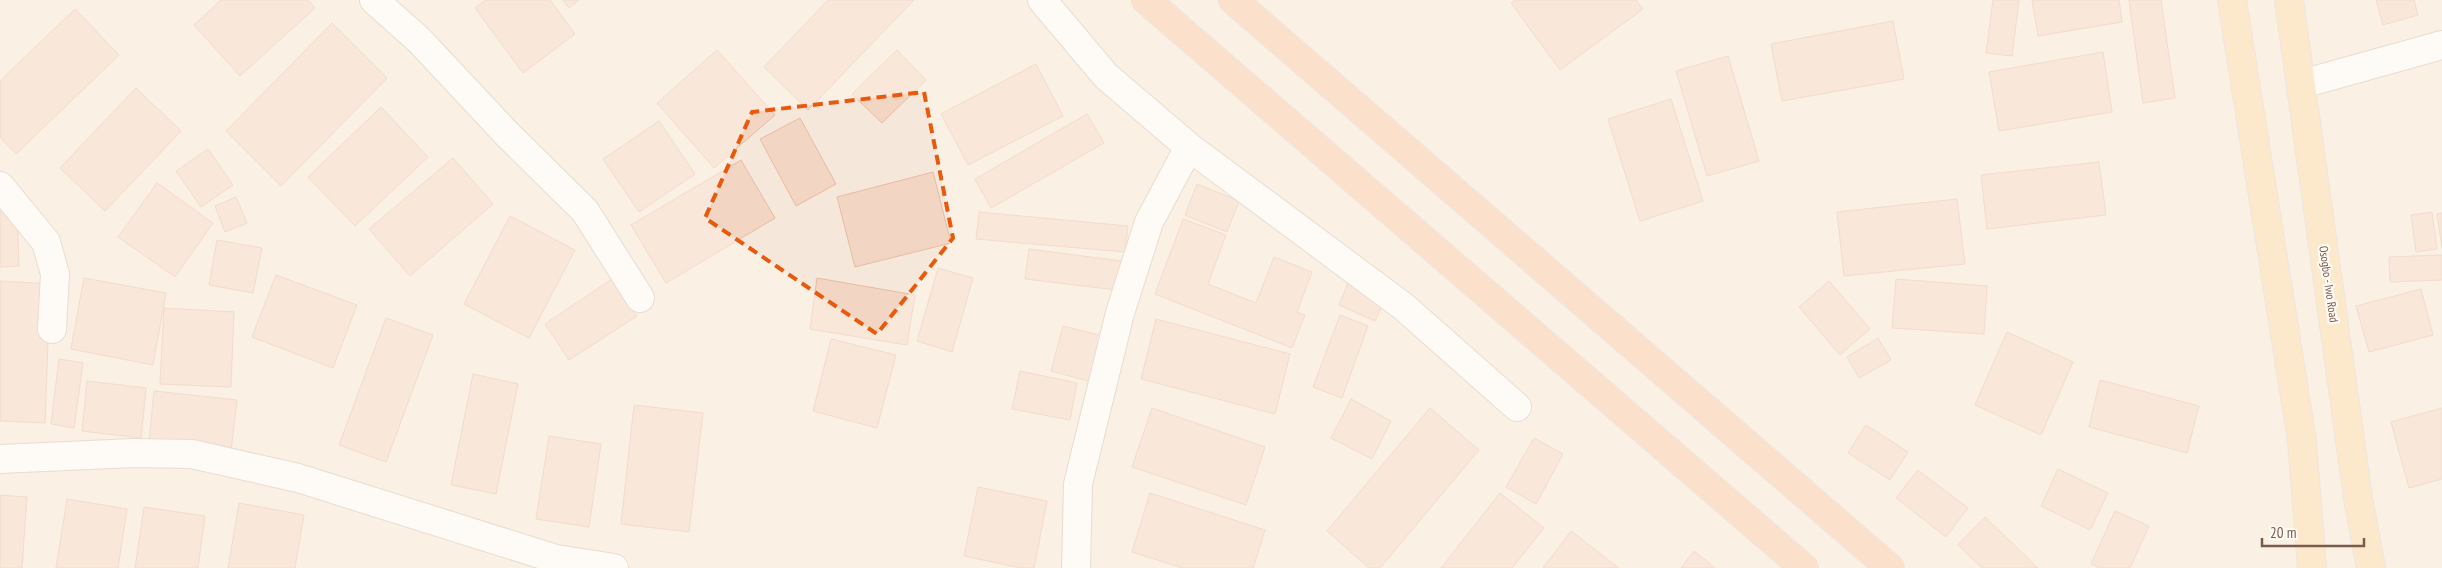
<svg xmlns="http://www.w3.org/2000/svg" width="2442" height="568" font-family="'PT Sans Narrow',sans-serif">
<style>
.residential{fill:#f5e8da}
.building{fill:#f3d5c3;stroke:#e6bba3}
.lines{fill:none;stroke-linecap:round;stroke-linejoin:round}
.minor-casing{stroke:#d1beb0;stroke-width:30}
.primary-casing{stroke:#dad1cd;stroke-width:30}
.trunk-casing{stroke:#dad1cd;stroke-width:30}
.minor{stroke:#fff;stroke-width:28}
.primary{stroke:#fbd9a5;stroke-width:28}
.trunk{stroke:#f9c8a4;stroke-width:28}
.marked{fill:none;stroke:#e8590c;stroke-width:4;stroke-dasharray:10 6;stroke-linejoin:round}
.labels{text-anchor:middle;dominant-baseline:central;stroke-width:4.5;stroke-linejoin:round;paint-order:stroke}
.street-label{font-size:12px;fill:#7a5c4d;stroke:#fffaf3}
</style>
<rect width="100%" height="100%" fill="#fdf6ec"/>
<path class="residential" d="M0,0H2442V568H0Z"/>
<path class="building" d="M221,0H308L315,8L240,76L194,25Z
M486,0H550L575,34L523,73L475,8Z
M563,0H579L569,8Z
M828,0H914L808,110L764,67Z
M1515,0H1636L1643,9L1560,70L1511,3Z
M1993,0H2019L2012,56L1986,53Z
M2032,0H2119L2122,22L2038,36Z
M2129,0H2161L2175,98L2143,103Z
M2376,0H2414L2418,15L2383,25Z
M75,9L119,55L16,154L0,137V81Z
M1893,21L1904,79L1782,101L1771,44Z
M332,23L387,78L281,186L226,131Z
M717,50L775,115L714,168L657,103Z
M897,50L926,80L882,123L852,94Z
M2103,52L2112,112L1999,131L1989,72Z
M1728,56L1759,161L1707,176L1676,71Z
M1036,64L1063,116L968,165L941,114Z
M136,88L181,131L105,211L60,168Z
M1671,99L1703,201L1640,221L1608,119Z
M381,107L428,157L355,226L308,177Z
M1087,114L1104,143L991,208L975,179Z
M800,118L836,184L796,206L760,139Z
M659,121L695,174L639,212L603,159Z
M208,149L233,185L201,207L176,171Z
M453,158L493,204L410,276L369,229Z
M741,160L775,218L666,283L631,225Z
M2099,162L2106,215L1987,229L1981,175Z
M933,172L951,243L855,267L837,197Z
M157,183L213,223L175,277L118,237Z
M1197,184L1239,201L1227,232L1185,215Z
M236,197L247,223L225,232L215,206Z
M1957,199L1965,264L1844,276L1837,212Z
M0,211H17L19,266L0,267Z
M979,212L1128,226L1125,252L976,239Z
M2432,212L2437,249L2416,252L2411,215Z
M2442,213V248L2437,214Z
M510,216L575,250L529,338L464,304Z
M1183,219L1226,235L1208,284L1256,303L1274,257L1312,272L1297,312L1305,315L1292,348L1155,294Z
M217,240L262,248L253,293L209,285Z
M1029,249L1121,261L1117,290L1025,279Z
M2442,255V280L2390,282L2389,257Z
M938,268L973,278L952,352L917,341Z
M276,275L357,305L333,368L252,337Z
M84,278L166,293L153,365L71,349Z
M817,278L915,295L907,345L810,329Z
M612,279L637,316L569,360L545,324Z
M1896,279L1987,286L1984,334L1892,328Z
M0,281L50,284L45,423L0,421Z
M1829,281L1870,329L1840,355L1799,307Z
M1348,283L1385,300L1375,321L1339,305Z
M2421,289L2433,335L2369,352L2356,306Z
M164,308L234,312L231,387L160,384Z
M1340,315L1368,326L1342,398L1313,387Z
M386,318L433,335L386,462L339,445Z
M1156,319L1290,354L1275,414L1141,379Z
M1063,326L1107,337L1096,383L1051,371Z
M2007,332L2073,362L2041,435L1975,405Z
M1878,338L1891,360L1859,378L1847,357Z
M831,339L896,355L877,428L813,411Z
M59,359L83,363L74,428L51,424Z
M1020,371L1077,383L1070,420L1012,409Z
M473,374L518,384L496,494L451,485Z
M2100,380L2199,406L2187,453L2089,427Z
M87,381L146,388L141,438L82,431Z
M154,391L237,400L231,451L149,442Z
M1351,399L1391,421L1372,459L1331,438Z
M634,405L703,413L689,532L621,524Z
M1152,408L1265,447L1246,505L1132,467Z
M1430,408L1479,450L1380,568H1369L1327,531Z
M2442,408V479L2409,488L2391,422Z
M1866,425L1908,452L1890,480L1848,453Z
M549,436L601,444L589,527L536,519Z
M1534,438L1563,454L1536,504L1506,487Z
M2058,469L2108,493L2090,530L2041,506Z
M1918,470L1968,508L1946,537L1896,498Z
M978,487L1047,501L1034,568H1021L964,556Z
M1150,493L1265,530L1253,568H1183L1132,552Z
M1500,493L1544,528L1512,568H1441Z
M0,495L27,497L22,568H0Z
M67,499L127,509L118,568H56Z
M239,503L304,515L295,568H228Z
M144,507L205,516L198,568H135Z
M2115,511L2149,526L2130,568H2100L2091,564Z
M1985,517L2038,568H1982L1958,545Z
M1571,531L1619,568H1543Z
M1694,551L1715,568H1681Z"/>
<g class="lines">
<g class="minor-casing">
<path id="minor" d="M374,0L419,40L506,133L585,211L640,298
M1042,0L1106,76L1189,147L1404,307L1517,407
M2302,84L2442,45
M0,186L46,242L55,274L52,329
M0,459L133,453L192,454L298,478L556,559L614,568
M1076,568L1078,484L1120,313L1149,222L1189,147"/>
</g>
<g class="primary-casing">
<path id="primary" d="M2232,0L2302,441L2312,568
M2289,0L2358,498L2371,568"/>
</g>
<g class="trunk-casing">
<path id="trunk" d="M1146,0L1804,568
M1233,0L1890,568"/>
</g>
<use href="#minor" class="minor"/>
<use href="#primary" class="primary"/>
<use href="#trunk" class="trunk"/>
</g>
<path d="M0 0H2442V568H0ZM924,92L953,238L877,334L705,218L752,112Z" fill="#fdf6ec" fill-opacity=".55" fill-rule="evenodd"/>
<path class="marked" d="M924,92L953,238L877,334L705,218L752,112Z"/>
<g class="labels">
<g class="street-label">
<text transform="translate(2329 284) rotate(82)">Osogbo - Iwo Road</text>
</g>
</g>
<path d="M2262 538v8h102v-8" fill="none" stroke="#7a5c4d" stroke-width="2.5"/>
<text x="2270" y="538" font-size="15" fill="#7a5c4d" stroke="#fffaf3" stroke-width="4" paint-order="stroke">20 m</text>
</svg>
